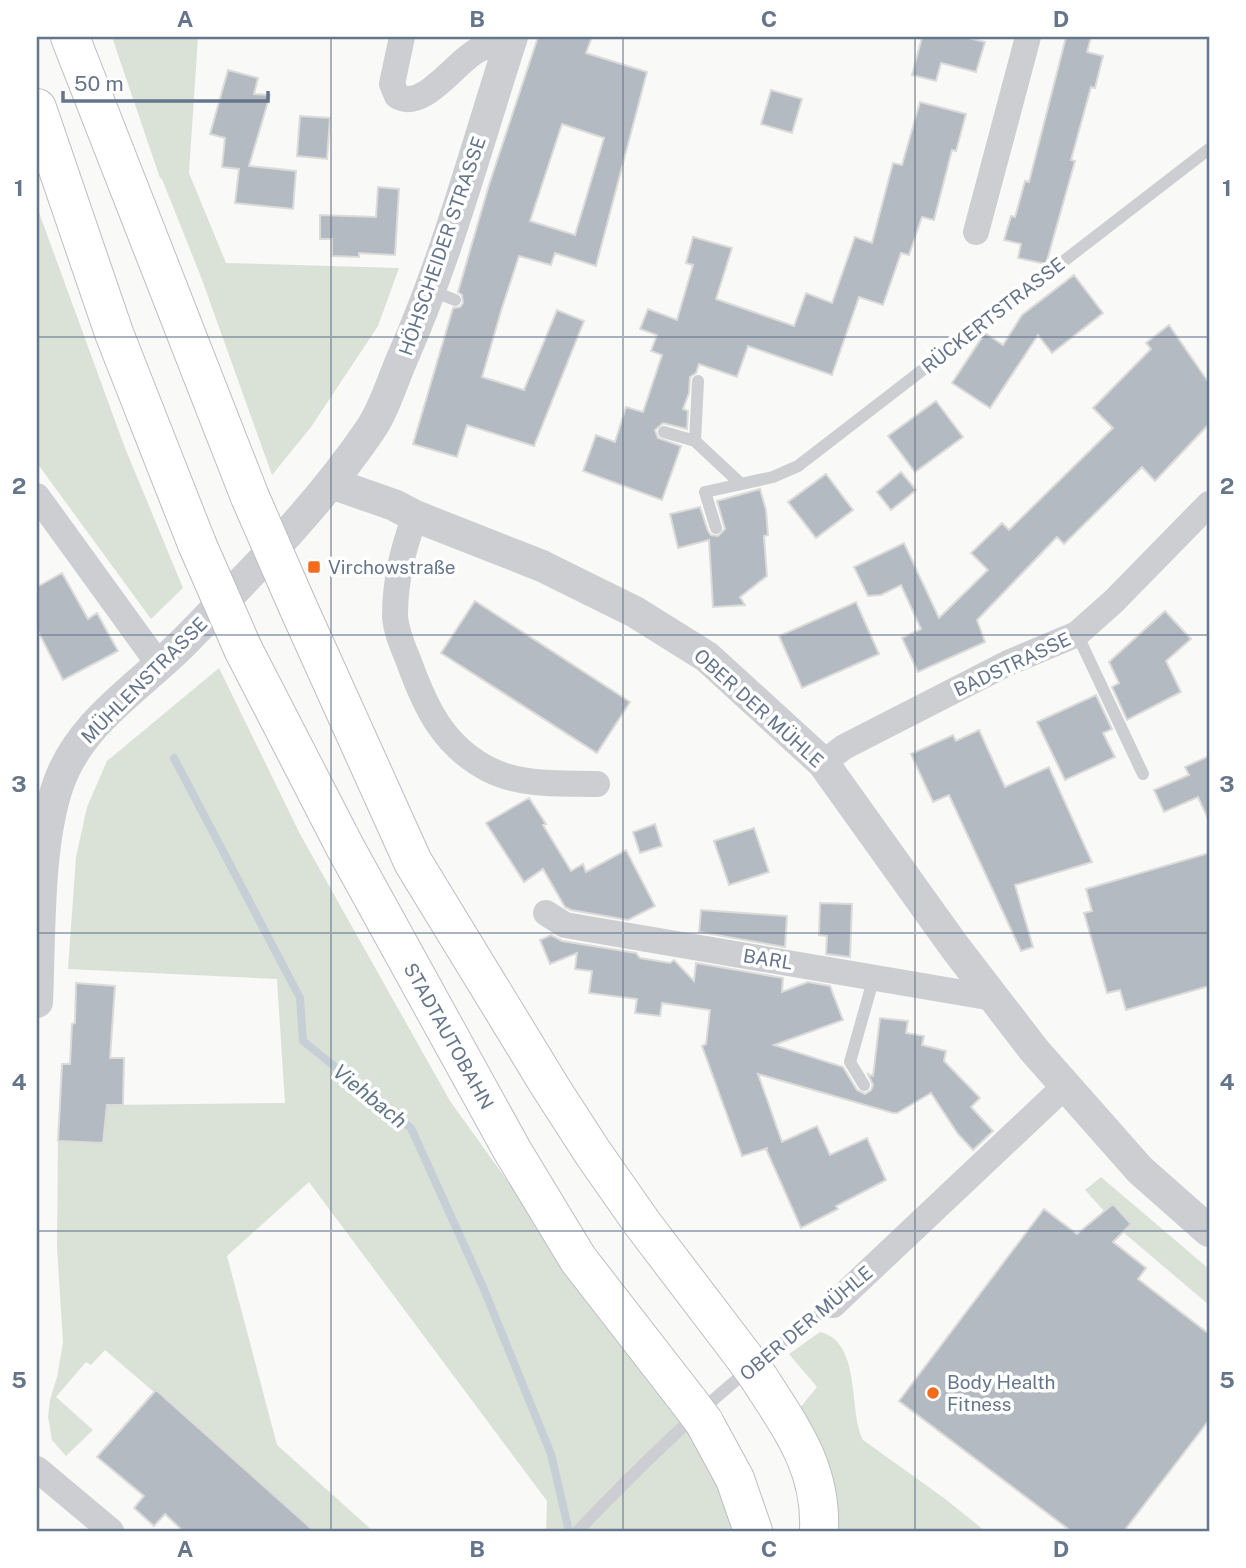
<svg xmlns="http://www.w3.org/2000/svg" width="1246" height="1568" font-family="'Public Sans',sans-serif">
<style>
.green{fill:#dae2d7}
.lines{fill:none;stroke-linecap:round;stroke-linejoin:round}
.stream{stroke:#c5cfd5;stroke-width:8}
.building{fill:#b4bac2;stroke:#dbdbd9;stroke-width:2;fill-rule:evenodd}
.trunk-casing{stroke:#bbbec2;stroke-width:40}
.service{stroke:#ccced2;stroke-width:12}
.minor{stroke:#ccced2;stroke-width:26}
.tertiary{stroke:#ccced2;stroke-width:32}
.trunk{stroke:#fff;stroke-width:38}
.trunk-bridge-casing{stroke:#bbbec2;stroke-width:40;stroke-linecap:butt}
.trunk-bridge{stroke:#fff;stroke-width:38}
.grid{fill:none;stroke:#65758b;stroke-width:2;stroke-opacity:0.55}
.poi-dot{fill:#f46b1c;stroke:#fff;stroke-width:2.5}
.labels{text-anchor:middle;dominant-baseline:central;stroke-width:7;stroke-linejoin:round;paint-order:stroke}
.street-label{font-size:19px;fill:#65758b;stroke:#fff}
.poi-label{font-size:19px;fill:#65758b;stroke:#fff;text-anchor:start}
.water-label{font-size:21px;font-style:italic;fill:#627786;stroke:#fff}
.neatline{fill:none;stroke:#65758b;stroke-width:2.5}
.grid-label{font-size:23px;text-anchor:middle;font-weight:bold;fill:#65758b}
</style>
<rect width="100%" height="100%" fill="#f9f9f7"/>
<path class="green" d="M112,37H198L189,173L226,263L399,268L378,326L311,427L272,475L201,277L162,179L160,178Z
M37,207L125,448L183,588L151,619L37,463Z
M219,668L300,834L450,1101L710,1463L737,1531H546L547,1501L309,1182L227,1256L277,1445L373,1531H314L157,1390L154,1392L105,1350L91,1365L86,1362L56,1397L93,1430L66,1456L52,1440L48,1417L50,1400L57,1377L63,1343L57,1247L58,1141L103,1143L107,1105L285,1103L277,979L68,969L76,857L87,807L107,761Z
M1101,1177L1209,1269V1305L1123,1232L1085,1190Z
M820,1332C862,1342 848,1410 863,1440L944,1498L985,1531H835L799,1409L817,1387L789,1354Z"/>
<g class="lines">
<path class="stream" d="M174,758L300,998L303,1041L411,1128L483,1287L551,1454L569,1531"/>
</g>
<path class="building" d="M538,37H592L586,53L647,72L596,266L555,253L551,265L519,256L501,311L482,377L524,390L557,310L584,321L534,446L467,425L457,457L413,444L453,308L460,307L463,303L462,295L458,292L489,185ZM562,124L604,138L575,235L530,221Z
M922,37H965L985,42L976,72L941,63L936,81L912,75Z
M1066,37H1091L1087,52L1103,56L1095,88L1091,87L1071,160L1075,161L1046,264L1018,258L1021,244L1004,240L1011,216L1015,217L1025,181L1029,182Z
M228,70L258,78L254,94L270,95L249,166L296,171L293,209L235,203L239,169L222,167L225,138L210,134Z
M771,90L802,99L792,133L761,124Z
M920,102L966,114L956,151L952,150L934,220L922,217L909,255L901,253L883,305L859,297L832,375L748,346L737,377L699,364L696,373L690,377L689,393L683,409L688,411L687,429L663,423L655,430L658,438L681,446L662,500L583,471L596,435L615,442L626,407L643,412L662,355L651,351L657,335L640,329L648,309L677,320L693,265L686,263L693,237L732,248L716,299L794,326L806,293L832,303L855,237L872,243L893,163L902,165Z
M300,116L330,118L327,159L297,156Z
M378,187L399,189L395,255L359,253V257L332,256V239H320V215L376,217Z
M1074,275L1103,313L1052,353L1038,335L990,408L952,383L985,333L1003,345L1022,315Z
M1169,325L1209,383V424L1155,481L1142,467L1064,544L1057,537L977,620L985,642L918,672L902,638L921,629L901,585L881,595L868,596L854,567L904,543L939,618L988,570L971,553L1002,523L1009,530L1113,428L1093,408L1151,349L1146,343Z
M936,401L963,437L915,472L888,436Z
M901,472L916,490L891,510L877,492Z
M826,474L853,510L816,538L788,502Z
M760,489L766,510L768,535L764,536L767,576L740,597L745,605L713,607L709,540L678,548L670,514L700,507L708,531L711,535L718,536L725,529L717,501Z
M62,573L88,619L97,613L118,651L63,680L37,629V587Z
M475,601L630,702L597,753L441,653Z
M856,602L879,654L802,688L779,636Z
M1165,611L1191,639L1166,661L1181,692L1127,720L1112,687L1119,683L1109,662Z
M1096,695L1112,729L1103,733L1115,757L1065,780L1037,722Z
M979,730L1005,787L1049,767L1092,862L1015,885L1033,947L1021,951L949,795L933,802L911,754L953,735L956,741Z
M1209,756V821L1198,797L1164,812L1154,790L1189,775L1185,767Z
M529,798L546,824L543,825L571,871L583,864L586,872L626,850L655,906L628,920L571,910L565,907L543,869L524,882L486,823Z
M655,824L662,846L640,853L633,832Z
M754,828L769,872L729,885L714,841Z
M1209,853V986L1126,1010L1120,990L1107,993L1084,913L1092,911L1086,889Z
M820,903L852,904L850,957L826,954L827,936L819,935Z
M701,910L787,916L785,947L699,932Z
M551,935L562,941L636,953L640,958L670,963L674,960L694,981L696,963L783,978L782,992L808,982L830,986L843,1020L774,1045L843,1067L857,1090L865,1094L871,1090L873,1085L868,1074L873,1076L880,1018L908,1021L906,1033L924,1036L922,1045L946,1051L944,1061L980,1098L971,1107L993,1131L973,1150L958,1134L931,1093L897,1113H893L758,1074L782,1142L817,1126L830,1155L867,1138L886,1180L836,1206L838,1209L801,1228L766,1149L768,1148L742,1156L702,1046L706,1044L710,1010L662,1003L660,1016L635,1013L637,999L589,993L592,971L575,969L577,953L550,964L540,940Z
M76,983L115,986L110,1058H124L123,1105H107L103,1143L58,1141L62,1064H70L72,1024L75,1023Z
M1113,1204L1131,1224L1113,1242L1146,1268L1138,1279L1209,1334V1420L1124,1531H1071L899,1401L1044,1209L1077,1234Z
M156,1390L314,1531H183L165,1514L154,1526L134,1508L144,1496L97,1457Z"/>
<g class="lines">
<g class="trunk-casing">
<path id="trunk" d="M70,37L250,497
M37,108L114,333L197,544
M298,607L413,862L551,1088L593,1153L642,1223L744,1357
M243,649L345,847L512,1150L578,1259L689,1402
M759,1378C791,1428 822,1468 819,1531
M704,1422L735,1479L753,1531"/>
</g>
<path class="service" d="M430,290L455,300
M698,381L695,441L741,484
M664,432L695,441
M716,528L705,492L773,477L798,466L1209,149
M1077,634L1143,774
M864,1085L850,1062L874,977
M578,1531C656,1448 740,1371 833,1305"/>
<path class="minor" d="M402,37L392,84L397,96C423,112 455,62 478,50C488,45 500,44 511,42
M976,232L1028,37
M37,496L160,666
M415,516C403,549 395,580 395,616C396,632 403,647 409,662C426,709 444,747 490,770C522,786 562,783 597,784
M823,763L844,747L1008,663L1077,634L1114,601L1209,504
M546,913L565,925L993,998
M833,1305L1065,1086
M37,1469L111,1531"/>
<path class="tertiary" d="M331,483L394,505L415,516L542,566L635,612L707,657L823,763L954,946L1034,1050L1140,1170L1209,1231
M37,1002C40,937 37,846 58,785C80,721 140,687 186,640C251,573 317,508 370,430C384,410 392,382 402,359C448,255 477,144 512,37"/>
<use href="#trunk" class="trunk"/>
<g class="trunk-bridge-casing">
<path id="trunk-bridge" d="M250,497L298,607
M197,544L243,649
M744,1357L759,1378
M689,1402L704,1422"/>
</g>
<use href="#trunk-bridge" class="trunk-bridge"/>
</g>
<path class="grid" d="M331,37V1531M623,37V1531M915,37V1531M37,337H1209M37,635H1209M37,933H1209M37,1231H1209"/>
<g class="poi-dot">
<rect x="307" y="560" width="14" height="14" rx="3.5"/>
<circle cx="933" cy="1393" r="7"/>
</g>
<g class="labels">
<g class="street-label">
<text transform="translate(442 246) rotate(-71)">HÖHSCHEIDER STRASSE</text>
<text transform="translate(993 315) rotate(-38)">RÜCKERTSTRASSE</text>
<text transform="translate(1012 664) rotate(-25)">BADSTRASSE</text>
<text transform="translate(144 680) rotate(-45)">MÜHLENSTRASSE</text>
<text transform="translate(759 708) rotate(42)">OBER DER MÜHLE</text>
<text transform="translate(768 959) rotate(9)">BARL</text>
<text transform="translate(449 1036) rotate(61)">STADTAUTOBAHN</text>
<text transform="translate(806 1323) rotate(-40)">OBER DER MÜHLE</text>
</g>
<g class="poi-label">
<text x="328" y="567">Virchowstraße</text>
<text x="947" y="1382">Body Health<tspan x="947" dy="22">Fitness</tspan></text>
</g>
<g class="water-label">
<text transform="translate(370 1096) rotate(39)">Viehbach</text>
</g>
</g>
<rect width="1246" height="1568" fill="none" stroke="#ffffff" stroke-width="77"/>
<path d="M63 91v10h205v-10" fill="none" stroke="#65758b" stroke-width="3.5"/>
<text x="74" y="91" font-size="21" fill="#65758b" stroke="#ffffff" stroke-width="5" paint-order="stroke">50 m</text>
<rect x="38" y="38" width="1170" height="1492" class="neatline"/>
<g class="grid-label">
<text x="185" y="27">A</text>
<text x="477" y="27">B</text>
<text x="769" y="27">C</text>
<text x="1061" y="27">D</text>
<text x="19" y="196">1</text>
<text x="1227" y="196">1</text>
<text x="19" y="494">2</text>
<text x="1227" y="494">2</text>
<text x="19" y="792">3</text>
<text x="1227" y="792">3</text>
<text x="19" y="1090">4</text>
<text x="1227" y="1090">4</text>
<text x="19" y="1388">5</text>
<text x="1227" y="1388">5</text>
<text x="185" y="1557">A</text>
<text x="477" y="1557">B</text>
<text x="769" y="1557">C</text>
<text x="1061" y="1557">D</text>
</g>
</svg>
